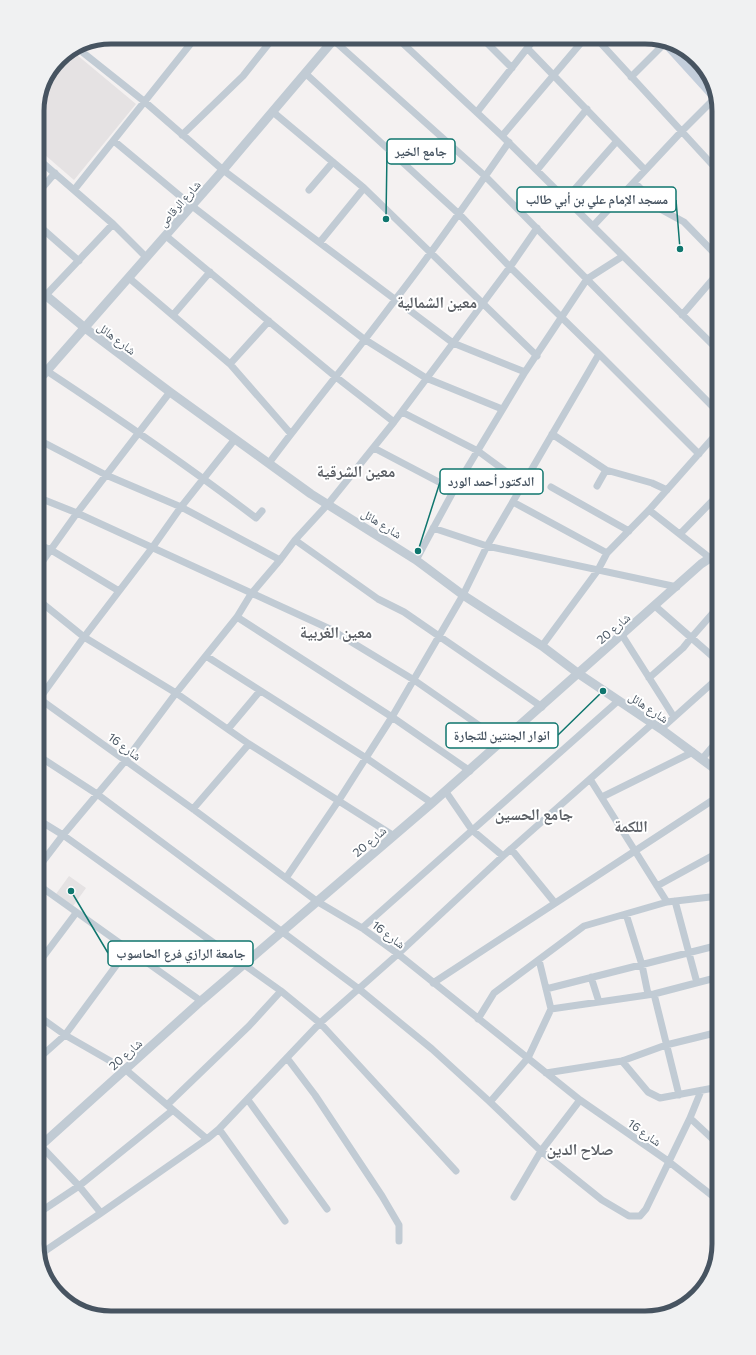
<svg xmlns="http://www.w3.org/2000/svg" width="756" height="1355" font-family="Commissioner,'Noto Naskh Arabic',sans-serif">
<style>
.education{fill:#e5e2e3}
.lines{fill:none;stroke-linecap:round;stroke-linejoin:round}
.minor{stroke:#c1cbd4;stroke-width:7}
.tertiary{stroke:#c1cbd4;stroke-width:9}
.secondary{stroke:#c3cedb;stroke-width:10}
.labels{text-anchor:middle;dominant-baseline:central;stroke-width:4;stroke-linejoin:round;paint-order:stroke}
.street-label{font-size:12px;fill:#475461;stroke:#fff}
.district-label{font-size:16px;font-weight:bold;fill:#5d6167;stroke:#fff}
.rim{fill:none;stroke:#475461;stroke-width:5}
.leader{fill:none;stroke:#0f766e;stroke-width:1.5}
.callout-dot{fill:#0f766e;stroke:#fff;stroke-width:1.5}
.callout{fill:#fff;stroke:#0f766e;stroke-width:1.5}
.callout-label{font-size:13px;text-anchor:middle;font-weight:bold;fill:#475461}
</style>
<rect width="100%" height="100%" fill="#f4f1f1"/>
<path class="education" d="M71,50L136,104L74,180L37,148V106L59,58Z
M69,876L86,888L73,906L56,894Z"/>
<g class="lines">
<path class="minor" d="M330,37L485,176L719,413
M396,37L502,136L719,351
M481,37L512,68
M595,37L719,172
M76,47L145,102L223,170L453,343L525,372
M528,49L645,170
M305,73L459,214L510,267L599,354L699,454
M631,77L665,43
M273,112L364,188L537,356
M477,112L536,37
M182,135L243,76L274,37
M502,136L586,37
M114,141L192,206L364,339L426,378L502,409
M37,158L113,224L146,257
M537,170L587,109
M634,182L662,210L684,222L719,258
M74,190L196,37
M309,190L333,162
M37,194L55,173
M566,199L617,141
M37,224L79,261
M593,226L681,132L716,97
M166,236L336,377L394,422
M320,242L364,188
M129,278L230,364L291,434
M46,295L113,224
M173,315L210,272
M682,315L719,272
M230,364L269,321
M37,366L47,371C118,418 188,466 256,518L262,511
M402,412L478,451L523,484
M552,434L606,470
M37,439L106,475L181,507L280,560
M374,448L454,490
M269,463C310,408 354,355 395,300C435,249 472,195 509,142
M597,486L606,470L652,483L667,490
M551,487L629,531
M37,497L77,513L330,629L414,680L503,742
M513,502L607,553
M649,510L710,558
M433,528L487,546L677,587
M680,534L719,494
M295,540L378,599L404,612L542,707
M37,544L51,550L119,591
M416,560L454,490L525,372L587,279L623,256
M37,569L77,513L170,392
M37,599L84,637L176,693L249,744L394,836
M655,606L719,662
M237,617L392,717L470,771
M622,635L674,717
M542,646L598,570L607,553L649,510L719,431
M206,656L366,758L432,803
M649,678L683,648L691,638L719,606
M37,697L193,809L318,902L362,928L398,954L580,1100L668,1161L719,1201
M37,702L84,637L152,548L181,507L235,439
M228,729L260,691
M661,729L719,677
M37,755L97,794L359,989L432,1049L490,1102L541,1151L602,1200L629,1216H640L646,1209L690,1118
M702,759L719,739
M590,779L667,902
M446,792L472,830L503,856
M602,797L693,752
M193,809L249,744
M37,819L63,835L281,991L320,1023L456,1171
M511,849L555,903
M37,869L63,835L126,760L176,693L237,617L251,594L280,560L295,540L328,504L394,422L510,267L537,228
M286,878L339,800L392,717L463,595L487,546L599,354
M37,884L201,1001
M657,886L719,852
M675,901L697,983
M626,914L642,965L648,994
M362,928L618,701
M539,960L551,1009
M37,965L76,913
M591,977L599,1002
M433,983L719,796
M546,989L719,945
M654,994L679,1095
M37,1015L65,1035L126,1070L207,1139
M478,1019L494,993L584,926L667,902L719,896
M287,1058L315,1095L382,1196L399,1225V1241
M37,1060L65,1035L129,948
M622,1061L648,1092L660,1098L719,1087
M546,1073L622,1061L666,1045L719,1032
M701,1091L690,1118L719,1145
M248,1100L327,1209
M490,1102L528,1058L551,1009L654,994L719,977
M167,1105L249,1026L281,991
M219,1129L285,1221
M37,1143L41,1146L79,1186L101,1213
M514,1197L541,1151L580,1100
M37,1214L79,1186L173,1110
M39,1255L101,1213L207,1139L219,1129L320,1023L398,954L503,856L652,724"/>
<path class="tertiary" d="M37,288L85,328L170,392L311,494L416,560L463,595L542,646L579,674L661,729L719,772
M37,382L223,170L336,37
M37,1149L201,1001L432,803L701,564L710,558L719,554"/>
<path class="secondary" d="M666,43L716,98"/>
</g>
<g class="labels">
<g class="street-label">
<text transform="translate(179 203) rotate(-49)">شارع الرقاص</text>
<text transform="translate(117 338) rotate(37)">شارع هائل</text>
<text transform="translate(382 523) rotate(32)">شارع هائل</text>
<text transform="translate(613 628) rotate(-41)">شارع 20</text>
<text transform="translate(649 707) rotate(34)">شارع هائل</text>
<text transform="translate(125 746) rotate(36)">شارع 16</text>
<text transform="translate(369 841) rotate(-41)">شارع 20</text>
<text transform="translate(389 934) rotate(37)">شارع 16</text>
<text transform="translate(125 1054) rotate(-42)">شارع 20</text>
<text transform="translate(645 1132) rotate(35)">شارع 16</text>
</g>
<g class="district-label">
<text x="437" y="301">معين الشمالية</text>
<text x="356" y="470">معين الشرقية</text>
<text x="336" y="631">معين الغربية</text>
<text x="534" y="813">جامع الحسين</text>
<text x="631" y="825">اللكمة</text>
<text x="580" y="1148">صلاح الدين</text>
</g>
</g>
<path d="M0 0H756V1355H0ZM111 44H645A67 67 0 0 1 712 111V1244A67 67 0 0 1 645 1311H111A67 67 0 0 1 44 1244V111A67 67 0 0 1 111 44Z" fill="#f0f1f2" fill-rule="evenodd"/>
<path class="rim" d="M111 44H645A67 67 0 0 1 712 111V1244A67 67 0 0 1 645 1311H111A67 67 0 0 1 44 1244V111A67 67 0 0 1 111 44Z"/>
<path class="leader" d="M386 219L387 152M680 249L676 200M418 551L440 482M603 691L558 735M71 891L108 953"/>
<g class="callout-dot">
<circle cx="386" cy="219" r="4"/>
<circle cx="680" cy="249" r="4"/>
<circle cx="418" cy="551" r="4"/>
<circle cx="603" cy="691" r="4"/>
<circle cx="71" cy="891" r="4"/>
</g>
<g class="callout">
<rect x="387" y="139" width="68" height="25" rx="4"/>
<rect x="517" y="187" width="159" height="25" rx="4"/>
<rect x="440" y="469" width="103" height="25" rx="4"/>
<rect x="446" y="723" width="112" height="25" rx="4"/>
<rect x="108" y="941" width="145" height="25" rx="4"/>
</g>
<g class="callout-label">
<text x="421" y="156">جامع الخير</text>
<text x="597" y="204">مسجد الإمام علي بن أبي طالب</text>
<text x="491" y="486">الدكتور أحمد الورد</text>
<text x="502" y="740">انوار الجنتين للتجارة</text>
<text x="181" y="958">جامعة الرازي فرع الحاسوب</text>
</g>
</svg>
